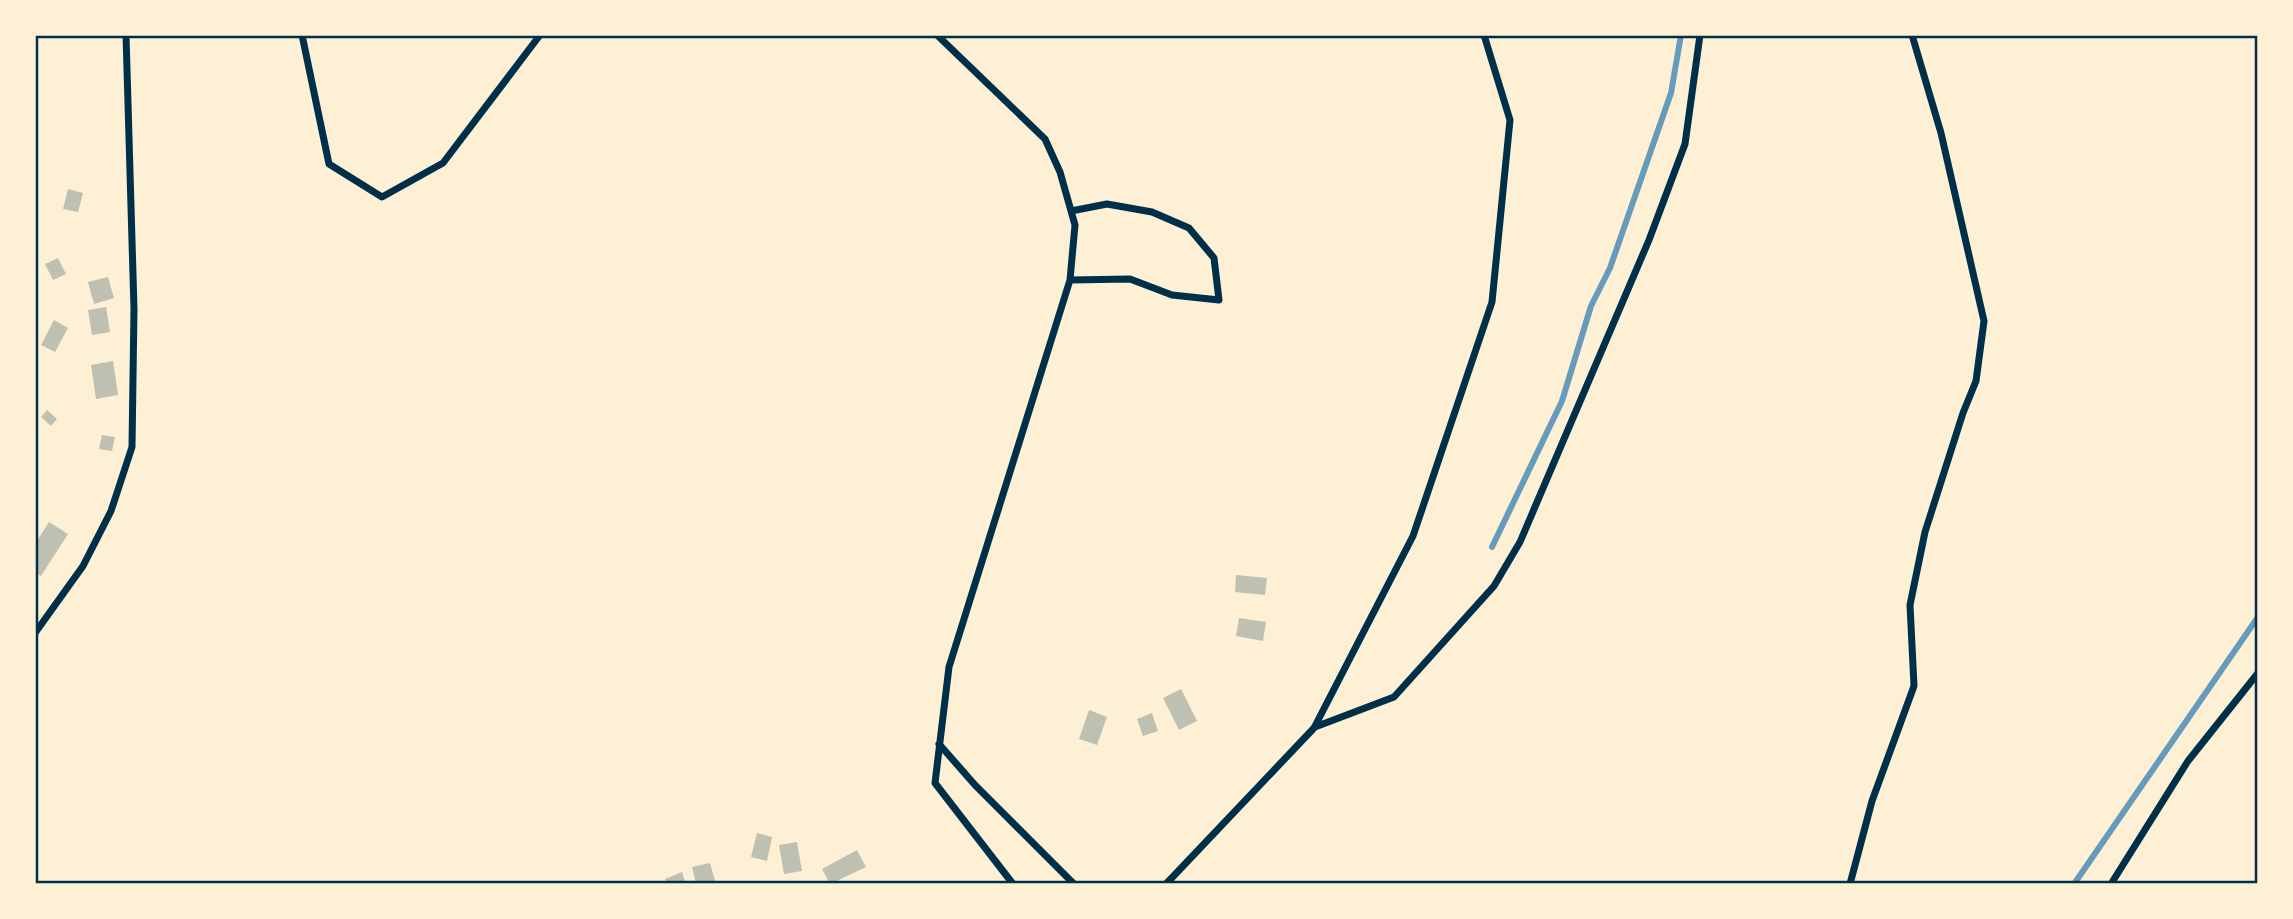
<svg xmlns="http://www.w3.org/2000/svg" width="2293" height="919" font-family="'Noto Serif',serif">
<style>
.lines{fill:none;stroke-linecap:round;stroke-linejoin:round}
.stream{stroke:#669bbc;stroke-width:6}
.building{fill:#bec0b2}
.minor{stroke:#003049;stroke-width:7}
.neatline{fill:none;stroke:#003049;stroke-width:2.5}
</style>
<rect width="100%" height="100%" fill="#fdf0d5"/>
<g class="lines">
<path class="stream" d="M1492,547L1562,401L1591,306L1610,268L1671,93L1681,35
M2074,884L2258,617"/>
</g>
<path class="building" d="M68,189L83,193L78,212L63,209Z
M58,258L66,274L53,280L45,264Z
M108,277L114,298L94,304L88,282Z
M106,307L110,332L92,335L88,310Z
M54,320L68,328L55,352L41,345Z
M113,361L118,395L96,399L91,365Z
M47,410L57,419L51,426L41,417Z
M102,435L115,437L112,451L99,449Z
M49,522L68,534L41,576L35,572V544Z
M1236,575L1267,578L1265,595L1235,592Z
M1239,618L1266,622L1263,641L1236,636Z
M1181,689L1197,721L1179,730L1163,698Z
M1089,710L1107,717L1097,745L1079,739Z
M1152,713L1158,731L1143,736L1137,719Z
M757,833L772,837L767,861L751,857Z
M797,842L802,871L784,874L779,845Z
M857,850L866,867L830,884L822,869Z
M710,863L716,884H696L692,867Z
M682,872L686,884H667L665,879Z"/>
<g class="lines">
<path class="minor" d="M302,35L329,164L382,197L443,163L540,35
M937,35L1045,139L1060,172L1075,225L1070,280L949,667L935,783L1013,884
M1070,280L1130,279L1172,295L1219,300L1214,258L1189,228L1152,212L1107,204L1071,211
M35,633L83,566L111,511L132,447L134,309L126,35
M1315,727L1394,697L1494,586L1520,542L1649,240L1685,144L1700,35
M939,744L975,785L1074,884
M1166,884L1314,728L1413,536L1492,302L1510,120L1484,35
M1850,884L1872,801L1914,686L1910,605L1925,532L1963,413L1976,381L1984,321L1941,133L1912,35
M2111,884L2188,761L2258,673"/>
</g>
<rect width="2293" height="919" fill="none" stroke="#fdf0d5" stroke-width="74"/>
<rect x="37" y="37" width="2219" height="845" class="neatline"/>
</svg>
